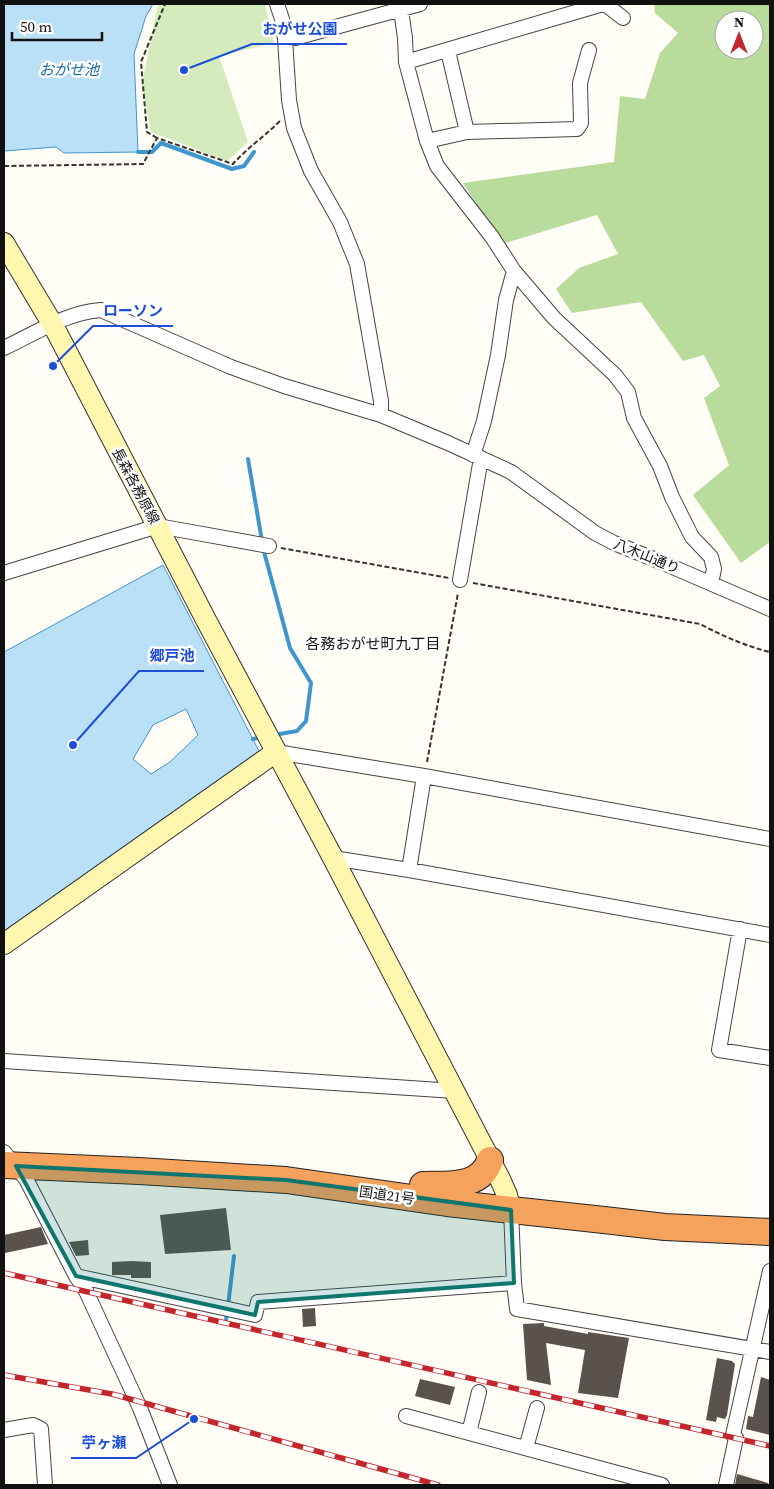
<svg xmlns="http://www.w3.org/2000/svg" width="774" height="1489" font-family="'Source Serif 4','Noto Sans JP',serif">
<style>
.green{fill:#d5ebbd}
.forest{fill:#b9dc9c;fill-rule:evenodd}
.water{fill:#b9e0f7;stroke:#3f96cf;fill-rule:evenodd}
.lines{fill:none;stroke-linecap:round;stroke-linejoin:round}
.stream{stroke:#3f96cf;stroke-width:4}
.building{fill:#5a524d}
.street-casing{stroke:#444;stroke-width:16}
.secondary-casing{stroke:#333;stroke-width:22}
.highway-casing{stroke:#222;stroke-width:28}
.path{stroke:#333;stroke-width:2;stroke-dasharray:5 2.5;stroke-linecap:butt}
.street{stroke:#fff;stroke-width:14}
.secondary{stroke:#fff6b0;stroke-width:20}
.highway{stroke:#f5a25d;stroke-width:26}
.rail-casing{stroke:#c4262e;stroke-width:5.5}
.rail{stroke:#fff;stroke-width:4;stroke-dasharray:11;stroke-linecap:butt}
.marked{fill:#0f766e;fill-opacity:0.2;stroke:#0f766e;stroke-width:4;stroke-linejoin:round}
.labels{text-anchor:middle;dominant-baseline:central;stroke-width:5;stroke-linejoin:round;paint-order:stroke}
.street-label{font-size:14px;fill:#111;stroke:#fff}
.water-label{font-size:15px;font-style:italic;fill:#1768a6;stroke:#fff}
.neighbourhood-label{font-size:15px;fill:#111;stroke:#fff}
.leader{fill:none;stroke:#1d4ed8;stroke-width:2}
.callout-dot{fill:#1d4ed8;stroke:#fff;stroke-width:2}
.callout-label{font-size:15px;text-anchor:middle;font-weight:bold;fill:#1d4ed8;stroke:#fff;stroke-width:5;stroke-linejoin:round;paint-order:stroke}
</style>
<rect width="100%" height="100%" fill="#fffdf5"/>
<path class="green" d="M159,4H265L274,43L219,56L248,142L227,161L151,132L142,84L156,13Z"/>
<path class="forest" d="M654,4H770V542L741,563L693,495L729,465L704,398L720,386L704,355L683,361L641,302L572,313L556,289L579,268L618,254L597,215L502,244L463,183L614,162L620,96L645,99L660,53L678,33L655,13ZM724,20H754V50H724Z"/>
<path class="water" d="M4,4H153L146,16L134,54L138,152L64,153L56,147L4,151Z
M163,565L259,751L4,931V652ZM186,709L198,735L170,762L151,774L133,759L153,725Z"/>
<g class="lines">
<path class="stream" d="M138,152H152L161,143L232,169L244,166L254,152
M248,459L262,541
M263,548L290,648L311,683L306,721L297,731L274,735
M253,739L262,737
M228,1306L234,1256
M226,1320L227,1312"/>
</g>
<path class="building" d="M226,1208L231,1250L165,1254L160,1215Z
M41,1227L48,1244L5,1253L4,1235Z
M88,1240L89,1255L76,1256L69,1242Z
M131,1261L151,1262V1278H131V1275H112V1262Z
M315,1308L316,1326L303,1327L302,1309Z
M544,1323V1326L588,1334V1332L629,1338L618,1398L578,1393L585,1350L546,1343L551,1385L527,1380L523,1324Z
M717,1358L732,1361L735,1364L727,1415L725,1419L717,1417L716,1422L706,1420Z
M761,1377L770,1380V1435L746,1429L748,1416L753,1417Z
M420,1379L455,1387L450,1405L415,1396Z
M737,1474L768,1483V1485H735Z"/>
<g class="lines">
<g class="street-casing">
<path id="street" d="M277,4L282,19L285,39L289,100L294,128L311,171L340,222L357,264L381,401V415
M605,4L623,18
M401,10L405,38L406,62L427,141L437,166L492,237L514,271L554,318L615,375L628,392L634,418L660,466L672,497L692,537L711,557L714,569L711,583
M285,39L295,38L420,4
M448,51L467,132
M406,62L603,4
M427,141L467,132L577,129L581,123L580,83L589,50
M4,348C34,334 67,312 101,310L231,367L284,386L381,415L448,443L511,472L595,533L614,543L661,562L770,609
M473,455L484,421L498,355L506,300L514,271
M4,573L158,526L269,546
M460,580L481,458
M276,752L424,776L770,839
M333,858L409,870L770,935
M409,870L424,776
M740,929L719,1050L770,1058
M4,1061L455,1091
M4,1152L26,1179L76,1276L86,1291L140,1408L170,1485
M511,1210L514,1283L517,1309L770,1352
M76,1276L255,1315L258,1302L514,1283
M406,1416L662,1485
M4,1430L33,1425L41,1429L45,1485
M469,1433L479,1392
M526,1448L537,1408
M726,1485L736,1438L733,1435L770,1271"/>
</g>
<g class="secondary-casing">
<path id="secondary" d="M4,243L53,325L206,620L333,858L500,1179L507,1195L511,1210
M4,944L276,752"/>
</g>
<g class="highway-casing">
<path id="highway" d="M4,1165L139,1171L286,1180L447,1203L604,1220L665,1227L770,1232
M423,1185C447,1184 481,1189 490,1160"/>
</g>
<path class="path" d="M157,138L147,132L141,62L165,4H170
M4,166L143,164L157,138L233,164C247,148 265,136 280,121
M281,548L449,578
M473,583L700,624C723,636 745,646 770,652
M427,762L458,593"/>
<use href="#street" class="street"/>
<use href="#secondary" class="secondary"/>
<use href="#highway" class="highway"/>
<g class="rail-casing">
<path id="rail" d="M4,1273L770,1446
M4,1375L112,1394L438,1485"/>
</g>
<use href="#rail" class="rail"/>
</g>
<path class="marked" d="M16,1166L286,1180L511,1210L514,1283L258,1302L255,1315L76,1276Z"/>
<g class="labels">
<g class="street-label">
<text transform="translate(136 486) rotate(62)">長森各務原線</text>
<text transform="translate(647 556) rotate(22)">八木山通り</text>
<text transform="translate(387 1195) rotate(8)">国道21号</text>
</g>
<g class="water-label">
<text x="69" y="69">おがせ池</text>
</g>
<g class="neighbourhood-label">
<text x="373" y="643">各務おがせ町九丁目</text>
</g>
</g>
<path class="leader" d="M184 70L252 44H347M53 366L93 326H173M73 745L139 671H204M194 1419L136 1458H71"/>
<g class="callout-dot">
<circle cx="184" cy="70" r="5"/>
<circle cx="53" cy="366" r="5"/>
<circle cx="73" cy="745" r="5"/>
<circle cx="194" cy="1419" r="5"/>
</g>
<g class="callout-label">
<text x="300" y="34">おがせ公園</text>
<text x="133" y="316">ローソン</text>
<text x="172" y="661">郷戸池</text>
<text x="104" y="1448">苧ヶ瀬</text>
</g>
<rect width="774" height="1489" fill="none" stroke="#111111" stroke-width="10"/>
<g transform="translate(739 35)"><circle r="24" fill="#ffffff" stroke="#a0a0a0"/>
<path d="M0-4L9 19L0 12L-9 19Z" fill="#c4262e"/>
<text y="-8" font-size="14" font-weight="bold" text-anchor="middle" fill="#111111">N</text>
</g>
<path d="M12 32v8h90v-8" fill="none" stroke="#111111" stroke-width="2.5"/>
<text x="20" y="32" font-size="15" fill="#111111" stroke="#ffffff" stroke-width="4" paint-order="stroke">50 m</text>
</svg>
